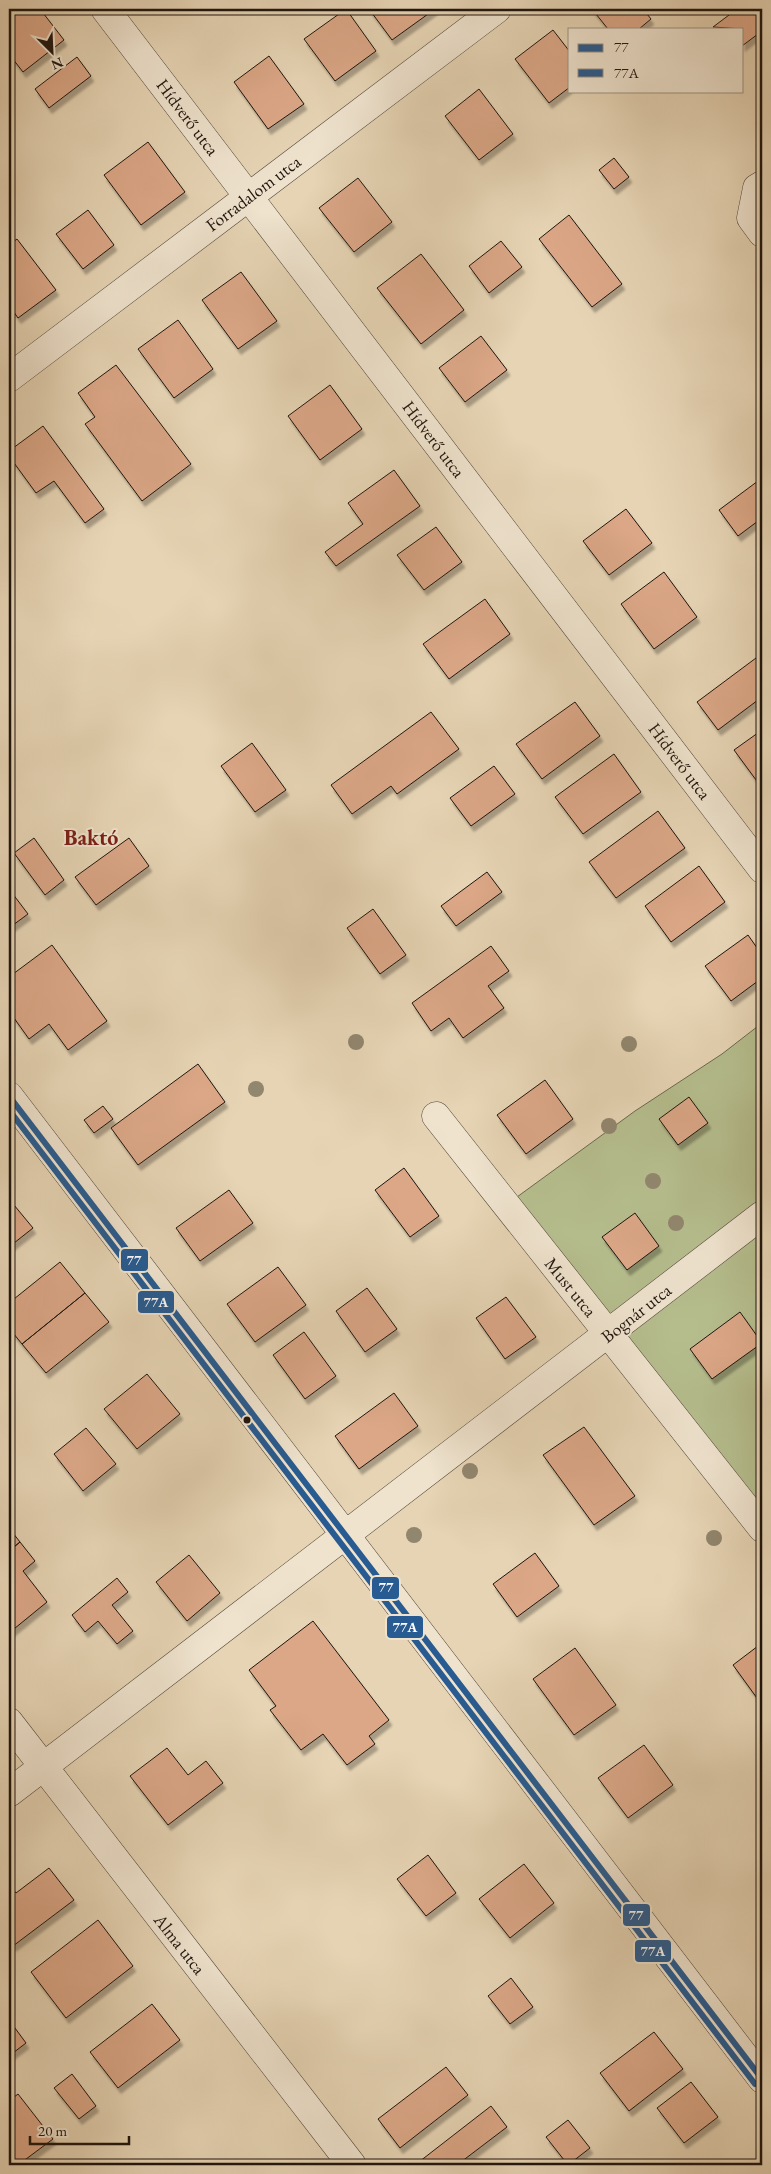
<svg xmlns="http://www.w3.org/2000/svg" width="771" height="2174" font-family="'EB Garamond',serif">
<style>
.green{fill:#b5bd8d;stroke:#6a694e}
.building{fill:#dba787;stroke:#1f150e;filter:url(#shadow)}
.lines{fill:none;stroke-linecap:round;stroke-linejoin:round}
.minor-casing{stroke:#514538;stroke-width:29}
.minor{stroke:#efe3ce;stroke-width:28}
.bus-1-casing{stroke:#efe3ce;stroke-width:10}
.bus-2-casing{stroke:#efe3ce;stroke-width:10}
.bus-1{stroke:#275b91;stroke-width:6}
.bus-2{stroke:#275b91;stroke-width:6}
.tree{fill:#91866e}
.bus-dot{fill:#1f150e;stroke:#efe3ce;stroke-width:2}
.labels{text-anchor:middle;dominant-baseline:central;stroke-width:4;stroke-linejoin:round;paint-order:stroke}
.street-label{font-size:18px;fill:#1f150e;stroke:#efe3ce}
.district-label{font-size:22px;font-weight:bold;fill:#7a1f14;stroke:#efe3ce}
.line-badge{stroke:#efe3ce;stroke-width:2}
.badge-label{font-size:14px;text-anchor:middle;font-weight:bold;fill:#fff}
</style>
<defs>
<filter id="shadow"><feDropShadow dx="3" dy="5.5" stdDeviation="1" flood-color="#0004"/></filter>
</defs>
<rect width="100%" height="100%" fill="#e6d4b4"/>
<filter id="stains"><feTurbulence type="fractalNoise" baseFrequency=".004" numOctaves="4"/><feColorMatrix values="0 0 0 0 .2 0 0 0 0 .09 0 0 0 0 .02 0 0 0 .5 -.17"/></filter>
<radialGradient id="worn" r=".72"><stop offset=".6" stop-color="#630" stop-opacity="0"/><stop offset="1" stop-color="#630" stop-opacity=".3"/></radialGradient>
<path class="green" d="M762,1023V1221L753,1222L762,1233V1528L506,1205L635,1111L722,1054Z"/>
<path class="building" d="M21,9H40L64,40L23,72L9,54V18Z
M346,9L376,51L335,81L304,39Z
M369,9H435L392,40Z
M592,9H643L651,19L639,29H608Z
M737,9H757L762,15V31L742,46V29L713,27Z
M553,30L570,52V87L549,103L515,59Z
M269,56L304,104L268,129L234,82Z
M77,57L91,76L49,108L35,89Z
M479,89L513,134L479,160L445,116Z
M148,142L185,192L141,225L104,175Z
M614,158L629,177L614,189L599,170Z
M358,178L392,222L354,252L319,208Z
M88,210L114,245L83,269L56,234Z
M569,215L622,284L592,307L539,239Z
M17,239L56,290L18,318L9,305V245Z
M501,241L522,267L489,293L469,266Z
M421,254L464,310L421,344L377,288Z
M241,272L277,321L238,349L202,300Z
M178,320L213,369L174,398L138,349Z
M481,336L507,370L465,402L439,368Z
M116,365L191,464L142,501L85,424L95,417L78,393Z
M330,385L362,429L320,460L288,416Z
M43,426L104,509L85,523L54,481L36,493L9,456V451Z
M394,470L420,506L336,566L325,552L363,524L348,503Z
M762,478V518L738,536L719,510Z
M626,509L652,543L609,575L583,541Z
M436,527L462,562L424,590L397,555Z
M664,572L697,617L654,649L621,604Z
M485,599L510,634L449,679L423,644Z
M756,658L762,666V697L718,730L697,702Z
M575,702L600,736L542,779L516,744Z
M431,712L459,749L397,794L391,786L352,814L331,785Z
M762,730V788L734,750Z
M252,743L286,790L255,812L221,766Z
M614,754L641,792L583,834L555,797Z
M494,766L515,794L471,826L450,798Z
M658,811L685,848L616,898L589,862Z
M34,838L64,880L45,895L14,853Z
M129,838L149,866L96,905L75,877Z
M699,866L725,902L671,942L645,906Z
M487,872L502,892L456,926L441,906Z
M9,889L28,914L9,928Z
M373,909L406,955L380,974L347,928Z
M748,935L762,955V978L731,1001L705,966Z
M52,945L107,1021L68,1050L49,1024L29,1039L9,1011V977Z
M491,946L509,971L488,986L504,1008L463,1038L449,1018L431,1031L412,1003Z
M198,1064L225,1102L138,1165L111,1128Z
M545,1080L573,1119L526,1154L497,1115Z
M689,1097L708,1123L678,1145L659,1119Z
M103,1106L113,1119L94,1133L84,1120Z
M404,1168L439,1216L410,1237L375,1190Z
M229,1190L253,1223L200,1261L176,1228Z
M9,1199L33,1228L9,1247Z
M635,1213L659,1246L627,1270L602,1237Z
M60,1262L85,1293L22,1344L9,1328V1303Z
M278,1267L306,1305L255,1342L227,1304Z
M367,1288L397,1329L365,1352L336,1311Z
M85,1293L109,1322L46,1373L22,1344Z
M506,1297L536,1337L505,1359L476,1318Z
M740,1312L762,1343L712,1379L690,1349Z
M304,1332L336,1376L305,1399L273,1355Z
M147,1374L180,1414L137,1449L104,1409Z
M394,1393L418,1426L359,1469L335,1436Z
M584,1427L635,1496L594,1525L543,1455Z
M86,1428L116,1464L83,1491L54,1454Z
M9,1528L20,1542L9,1551Z
M20,1542L35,1561L23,1571L47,1602L9,1633V1551Z
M535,1553L559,1586L517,1617L493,1584Z
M189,1555L220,1593L187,1621L156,1582Z
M117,1578L128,1592L112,1605L133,1631L117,1644L98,1621L85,1632L72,1615Z
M313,1621L389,1720L369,1736L375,1744L347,1765L323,1734L301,1750L270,1710L276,1706L249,1670Z
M762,1643V1705L733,1665Z
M575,1648L616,1705L574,1735L533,1679Z
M644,1745L673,1785L628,1818L598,1778Z
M167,1748L188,1775L206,1761L223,1783L168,1825L130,1776Z
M428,1855L456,1893L426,1916L397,1879Z
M524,1864L554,1903L510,1938L479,1899Z
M49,1868L74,1900L13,1946L9,1940V1884L16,1893Z
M98,1920L133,1966L66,2018L31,1972Z
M511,1978L533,2007L510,2024L488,1996Z
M152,2004L180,2040L118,2088L90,2052Z
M9,2020L26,2043L9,2056Z
M654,2032L683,2069L629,2111L600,2073Z
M446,2067L468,2095L400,2148L378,2119Z
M72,2074L96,2106L79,2119L54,2088Z
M691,2082L718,2117L684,2143L657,2108Z
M18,2094L53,2139L18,2165H9V2101Z
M491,2106L507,2127L457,2165H415Z
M568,2120L590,2148L568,2165L546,2137Z"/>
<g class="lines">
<g class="minor-casing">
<path id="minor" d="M105,9L762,869
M762,185L757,188L751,218L762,233
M9,378L497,9
M9,1096L762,2079
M436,1116L762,1528
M9,1722L352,2165
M9,1793L762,1215"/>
</g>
<use href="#minor" class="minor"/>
<g class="bus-1-casing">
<path id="bus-1" d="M9,1096L762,2079"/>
</g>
<g class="bus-2-casing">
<path id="bus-2" d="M9,1110L755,2084"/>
</g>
<use href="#bus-1" class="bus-1"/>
<use href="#bus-2" class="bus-2"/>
</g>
<g class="tree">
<circle cx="356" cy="1042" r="8"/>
<circle cx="629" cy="1044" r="8"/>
<circle cx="256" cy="1089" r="8"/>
<circle cx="609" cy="1126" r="8"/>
<circle cx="653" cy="1181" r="8"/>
<circle cx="676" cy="1223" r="8"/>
<circle cx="470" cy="1471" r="8"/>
<circle cx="414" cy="1535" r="8"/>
<circle cx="714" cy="1538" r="8"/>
</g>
<circle class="bus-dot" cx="247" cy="1420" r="4.5"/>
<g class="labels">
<g class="street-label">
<text transform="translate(188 117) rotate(53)">Hídverő utca</text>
<text transform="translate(253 193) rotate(-37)">Forradalom utca</text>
<text transform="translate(434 439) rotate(53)">Hídverő utca</text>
<text transform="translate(680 761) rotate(53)">Hídverő utca</text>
<text transform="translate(571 1287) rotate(51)">Must utca</text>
<text transform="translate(636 1313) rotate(-38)">Bognár utca</text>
<text transform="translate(180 1944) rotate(52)">Alma utca</text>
</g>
<g class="district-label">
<text x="91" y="837">Baktó</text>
</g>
</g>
<g class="line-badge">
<rect x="120" y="1248" width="29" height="24" rx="5" fill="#275b91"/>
<rect x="137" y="1290" width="38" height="24" rx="5" fill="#275b91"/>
<rect x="371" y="1576" width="29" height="24" rx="5" fill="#275b91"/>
<rect x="386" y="1615" width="38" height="24" rx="5" fill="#275b91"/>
<rect x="622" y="1903" width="29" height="24" rx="5" fill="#275b91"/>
<rect x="634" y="1939" width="38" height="24" rx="5" fill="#275b91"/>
</g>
<g class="badge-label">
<text x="134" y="1265">77</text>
<text x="156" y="1307">77A</text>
<text x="386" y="1592">77</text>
<text x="405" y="1632">77A</text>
<text x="636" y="1920">77</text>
<text x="653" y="1956">77A</text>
</g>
<rect width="771" height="2174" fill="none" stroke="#e6d4b4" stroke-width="30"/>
<rect x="10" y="10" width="751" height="2154" fill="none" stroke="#1f150e" stroke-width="2.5"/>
<rect x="15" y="15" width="741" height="2144" fill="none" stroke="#1f150e"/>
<rect x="568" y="28" width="175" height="65" fill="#efe3ce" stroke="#9c9181"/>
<rect x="578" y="44" width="25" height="8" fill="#275b91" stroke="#9c9181"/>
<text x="614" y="52" font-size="15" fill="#1f150e">77</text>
<rect x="578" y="69" width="25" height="8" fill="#275b91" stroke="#9c9181"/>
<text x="614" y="78" font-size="15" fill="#1f150e">77A</text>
<g transform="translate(52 52) rotate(156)" stroke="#efe3ce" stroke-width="4" paint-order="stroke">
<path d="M0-4L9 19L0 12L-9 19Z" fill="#1f150e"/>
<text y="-8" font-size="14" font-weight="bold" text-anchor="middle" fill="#1f150e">N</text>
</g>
<path d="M30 2136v8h99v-8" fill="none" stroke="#1f150e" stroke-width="2.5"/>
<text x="38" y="2136" font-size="15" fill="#1f150e" stroke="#efe3ce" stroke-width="4" paint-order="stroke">20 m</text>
<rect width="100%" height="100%" filter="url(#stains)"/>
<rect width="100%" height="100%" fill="url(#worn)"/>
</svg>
